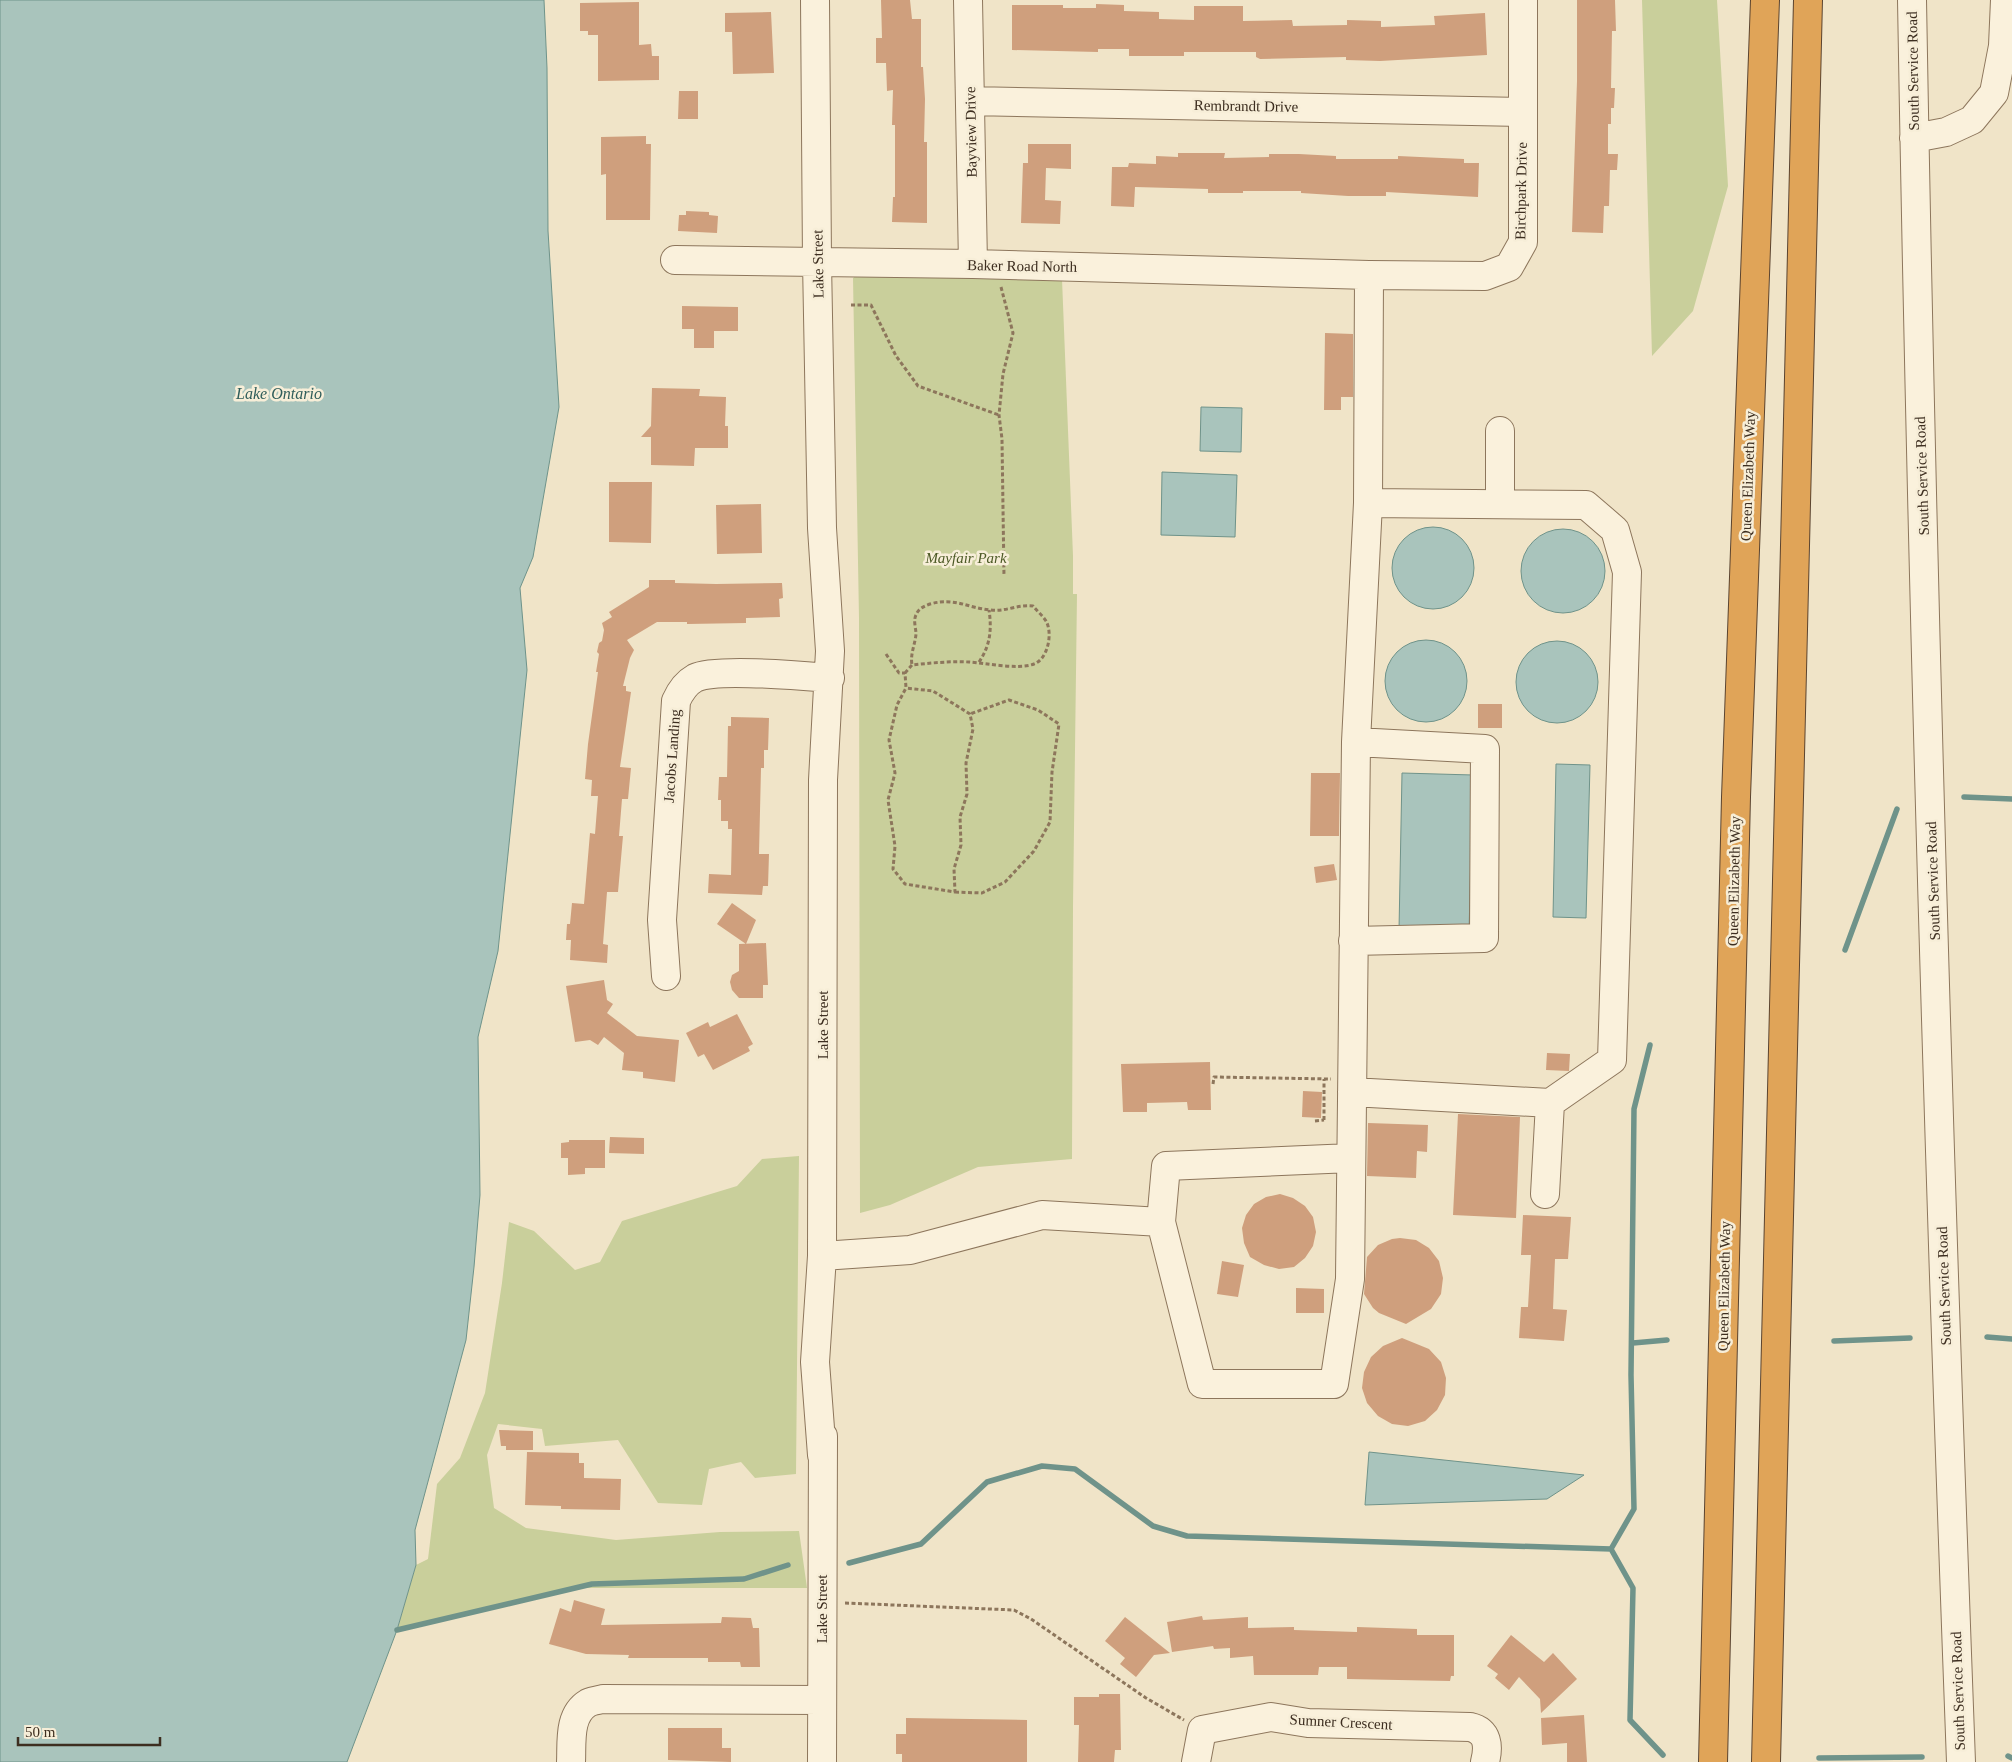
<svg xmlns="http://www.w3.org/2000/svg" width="2012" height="1762" font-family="'Times New Roman',serif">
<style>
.green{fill:#c9cf9b}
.water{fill:#a9c4bc;stroke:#6f938a}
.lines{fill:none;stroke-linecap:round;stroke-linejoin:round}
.stream{stroke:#6f938a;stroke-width:5.5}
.building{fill:#cf9f7d}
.minor-casing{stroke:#8d765c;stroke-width:30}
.highway-casing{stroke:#5b4430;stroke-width:30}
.path{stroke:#8d765c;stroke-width:3;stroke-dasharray:4 2.5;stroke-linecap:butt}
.minor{stroke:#faf1dc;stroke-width:28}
.highway{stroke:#e0a458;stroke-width:28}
.labels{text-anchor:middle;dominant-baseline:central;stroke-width:5;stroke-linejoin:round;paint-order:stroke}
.street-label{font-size:15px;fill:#3d2e20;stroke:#f7eed8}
.park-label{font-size:15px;font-style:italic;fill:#4d5a26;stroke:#f7eed8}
.water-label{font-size:16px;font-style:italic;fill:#2f5d5a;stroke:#f7eed8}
</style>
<rect width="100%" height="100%" fill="#f0e4c8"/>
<path class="green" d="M1642,0H1717L1728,186L1693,311L1652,356Z
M857,275L1062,279L1073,556V594H1077L1073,907L1072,1159L978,1167L890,1205L860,1213L859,618L853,278Z
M799,1156L796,1474L755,1478L741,1462L709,1469L702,1505L658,1503L618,1440L545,1446L542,1429L498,1424L487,1455L494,1508L526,1528L616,1540L720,1532L799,1531L807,1588H577L397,1630L416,1565L428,1559L437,1484L460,1458L485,1393L502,1283L509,1222L534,1231L575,1270L600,1262L622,1221L737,1186L762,1159Z"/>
<path class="water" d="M0,0H544L547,68L548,231L559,407L533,557L520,588L527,670L498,951L478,1037L480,1195L474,1267L466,1340L415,1530L416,1565L397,1630L347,1762H0Z
M1201,407L1242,408L1241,452L1200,451Z
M1162,472L1237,475L1235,537L1161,535Z
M1392 568a41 41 0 1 1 82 0a41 41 0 1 1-82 0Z
M1521 571a42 42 0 1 1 84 0a42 42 0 1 1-84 0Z
M1385 681a41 41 0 1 1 82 0a41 41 0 1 1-82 0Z
M1516 682a41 41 0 1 1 82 0a41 41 0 1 1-82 0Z
M1556,764L1590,765L1586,918L1553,917Z
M1402,773L1473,775L1469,932L1399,930Z
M1369,1452L1584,1475L1547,1499L1365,1505Z"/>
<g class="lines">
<path class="stream" d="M1964,797L2012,799
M1845,950L1897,809
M1987,1337L2012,1339
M1834,1341L1910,1338
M1633,1343L1667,1340
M1611,1549L1634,1509L1631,1375L1634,1109L1650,1045
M1611,1549L1633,1588L1630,1720L1663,1755
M849,1563L921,1544L987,1482L1042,1466L1075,1469L1153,1526L1187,1536L1611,1549
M397,1630L592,1584L744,1579L788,1565
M2008,1756L2012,1758
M1819,1758L1922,1757"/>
</g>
<path class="building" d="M881,0H910L912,19H921V67H923L925,99L924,142H927V223L892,222L893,197H895V125H892L893,90L887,91L886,63H876V38H882Z
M1577,0H1615L1616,31H1612L1611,88H1615L1614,108H1611V124H1608V154H1618L1617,170H1610L1609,206H1604L1603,233L1572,232L1577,81Z
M639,2V45L651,44L652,56H659V80L598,81V35H588V31H580V3Z
M1096,4L1124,5V11L1159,12V19L1194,20V6H1243V21L1292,20L1293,26L1347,25V20L1381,21V27L1435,25L1434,16L1485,13L1487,55L1380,61L1346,60V57L1260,59L1256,57V52H1184V56H1129V49H1098V52L1012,50V5H1063V8H1096Z
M771,12L774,73L733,74L732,32H725V13Z
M679,91H698V119H678Z
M646,136V144H651L650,220H606V174L601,175V137Z
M1028,144H1071V169L1046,168L1045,200L1061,201L1060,224L1021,223L1023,163H1028Z
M1178,153H1225L1224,158L1269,157V154H1299L1336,156V159H1398V156L1464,159V163H1479L1478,197L1386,192V196H1348L1301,193V191H1243V193H1208V189L1135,187L1134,207L1111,206L1112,167H1128L1129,163L1156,164V156L1178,157Z
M686,211L709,212V215L718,216L717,233L678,231L679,215H686Z
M682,306L738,307V331H714V348H694V329H682Z
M1325,333L1353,334V397H1341V410H1324Z
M652,388L700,389L699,396L726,397L725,426H728V448H695L694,466L651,465V437H641L651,426Z
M609,482H652L651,543L609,542Z
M761,504L762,553L717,554L716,505Z
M649,580H675V583L716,584L782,583L783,598L779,599L780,617L746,618V623L687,624V622H657L627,640L634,650L630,658L623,686H626V691L631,692L620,767L631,768L628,799H622L619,836H623L618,892H607L603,944L608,945L607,963L570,960L571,940H566L567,924H570L572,903L584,904L590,833L595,834L598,796H591L592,780L585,779L588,744L598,672H596L599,654L597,652L599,643L602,641L604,630L602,623L612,617L609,612L649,587Z
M1478,704H1502V728H1478Z
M731,717L769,718L768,750H764V768H761L759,854H769L768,886H763L762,895L708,893L709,874L731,875L732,829H728V821H721V800H718L719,777H727L728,726H731Z
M1311,773H1340L1339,836H1310Z
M1334,864L1337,880L1316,883L1314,867Z
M732,903L756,920L746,944L717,924Z
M766,943L768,985H763V998H739L732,990L730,982L732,975L739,971V944Z
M604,980L607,1000L613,1004L607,1013L637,1036L679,1040L675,1082L643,1078V1072L622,1070L624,1053L604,1037L598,1045L590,1040L575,1042L566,986Z
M737,1014L753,1044L748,1047L750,1051L713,1070L704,1054L698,1057L686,1033L708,1022L710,1027Z
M1547,1053L1570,1054L1569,1071L1546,1070Z
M1210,1062L1211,1110H1188L1187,1102L1147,1103V1112H1123L1121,1064Z
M1303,1091L1322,1092L1321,1118L1302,1117Z
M1458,1114L1520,1117L1516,1218L1453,1215Z
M1368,1123L1428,1125L1427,1152L1417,1151L1416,1178L1367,1176Z
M610,1137L644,1138V1154L609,1153Z
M569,1140H605V1168H585V1174L568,1175V1158H561V1143L569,1142Z
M1280,1194L1293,1198L1305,1206L1313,1217L1316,1232L1313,1246L1305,1258L1294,1267L1279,1269L1264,1265L1250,1257L1244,1243L1242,1228L1246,1215L1254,1204L1266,1197Z
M1523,1215L1571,1217L1568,1259H1555L1553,1309L1567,1310L1564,1341L1519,1338L1521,1307H1528L1531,1255H1521Z
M1400,1238L1416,1240L1429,1248L1439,1261L1443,1278L1441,1294L1431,1309L1406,1324L1379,1313L1373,1308L1364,1294L1367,1257L1378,1245L1392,1239Z
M1222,1261L1244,1265L1238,1297L1217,1294Z
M1296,1288L1324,1289V1313H1296Z
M1402,1338L1429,1349L1441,1362L1446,1378L1445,1395L1437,1410L1425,1421L1408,1426L1392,1424L1378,1416L1367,1403L1362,1388L1364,1372L1371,1357L1383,1346Z
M499,1430L533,1431V1450H506V1446H501Z
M527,1452L579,1453V1463H584V1478L621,1479L620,1510L561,1509V1506L525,1505Z
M574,1600L605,1609L601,1625L721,1623L722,1617L751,1618L753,1628H759L760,1667H741L740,1662H708V1658H628L629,1655L586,1654L549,1644L560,1608L571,1612Z
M1202,1616L1203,1620L1248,1617V1628L1294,1627V1630L1357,1632V1627L1417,1629V1635H1454V1676H1451L1450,1681L1347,1679V1667H1319L1318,1675H1254L1253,1656L1230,1658V1648L1214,1649L1213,1646L1172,1652L1167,1622Z
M1125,1617L1170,1653L1154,1655L1136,1677L1120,1664L1125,1658L1105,1641Z
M1511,1635L1544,1662L1553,1653L1577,1679L1541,1713L1540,1699L1519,1677L1509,1690L1495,1678L1498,1674L1487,1666Z
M1099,1694H1120L1121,1750H1115L1114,1762H1078L1079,1725H1074V1697H1099Z
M1584,1715L1587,1762H1567V1743L1542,1745L1541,1718Z
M906,1718L1027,1720V1762H902V1754H896V1734H906Z
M668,1728H722V1748H731V1762L668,1760Z"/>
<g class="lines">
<g class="minor-casing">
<path id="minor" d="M815,0L817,262L822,528L830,651L823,780L822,1256L815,1362L822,1455
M968,0L973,264
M1912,0C1922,587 1939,1175 1961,1762
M970,101L1522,112
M1914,138L1946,132L1972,120L1994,93L2003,46L2005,0
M675,260L973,264L1369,275L1485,276L1509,267L1523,242V0
M1368,503L1586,505L1615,530L1627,572L1612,1060L1550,1103
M1500,504V431
M1353,941L1484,938L1485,749L1356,742
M666,976L662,920L676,701C680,692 686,683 695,678C715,668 805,676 830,678
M1352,1092L1550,1103L1545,1194
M1161,1222L1202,1384H1334L1350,1279L1356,742L1368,503L1369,275
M822,1256L910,1250L1042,1215L1161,1222L1166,1166L1351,1158
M571,1762C572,1743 568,1715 588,1703C592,1701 598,1700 603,1699L822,1700
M822,1762L823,1436
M1196,1762L1202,1730L1271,1717L1308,1723L1470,1727C1488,1731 1489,1746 1485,1762"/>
</g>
<g class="highway-casing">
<path id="highway" d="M1713,1762L1736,797L1765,0
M1766,1762L1808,0"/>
</g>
<path class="path" d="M1001,287L1013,333L1003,374L999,415L1002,439L1004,576
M851,305H871L896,356L918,386L999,415
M886,654L899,673H905L906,688L897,705L889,740L895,773L888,800L895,846L893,869L905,884L955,892L954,869L961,845L960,817L967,794L966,763L973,729L970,714L933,691L906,688
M979,662C990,646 992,630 989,610
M905,673L912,665C931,663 950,661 969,662C986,663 1018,670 1034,664C1048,659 1053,633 1046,621C1043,616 1037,611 1033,606C1019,604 1005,612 991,610C967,608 955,597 930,604C924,606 918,609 916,615C913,621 916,628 916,634C915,645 910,654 912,665
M955,892L982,893L1005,882L1034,851L1050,822L1052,772L1059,724L1038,710L1009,700L970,714
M1213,1084L1214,1077L1331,1079
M1324,1120V1079
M1315,1121L1324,1120
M845,1603L1014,1610L1031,1619L1146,1698L1184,1720"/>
<use href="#minor" class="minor"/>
<use href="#highway" class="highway"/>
</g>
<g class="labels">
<g class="street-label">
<text transform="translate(1913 71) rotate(-91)">South Service Road</text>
<text transform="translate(1246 106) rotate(1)">Rembrandt Drive</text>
<text transform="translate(971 132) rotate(-91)">Bayview Drive</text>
<text transform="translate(1521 191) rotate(-89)">Birchpark Drive</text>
<text transform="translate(818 264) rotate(-91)">Lake Street</text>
<text transform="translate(1022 266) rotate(1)">Baker Road North</text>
<text transform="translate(1748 476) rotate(-88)">Queen Elizabeth Way</text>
<text transform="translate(1922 476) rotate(-92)">South Service Road</text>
<text transform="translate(672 756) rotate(-86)">Jacobs Landing</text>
<text transform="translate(1734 881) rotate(-89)">Queen Elizabeth Way</text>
<text transform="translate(1933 881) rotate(-92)">South Service Road</text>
<text transform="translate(823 1025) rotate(-90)">Lake Street</text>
<text transform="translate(1724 1286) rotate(-89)">Queen Elizabeth Way</text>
<text transform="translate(1944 1286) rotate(-92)">South Service Road</text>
<text transform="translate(822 1609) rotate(-90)">Lake Street</text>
<text transform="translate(1958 1691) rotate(-92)">South Service Road</text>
<text transform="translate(1341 1722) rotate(3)">Sumner Crescent</text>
</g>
<g class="park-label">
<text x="966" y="558">Mayfair Park</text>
</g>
<g class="water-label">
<text x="279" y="393">Lake Ontario</text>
</g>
</g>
<path d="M18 1737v8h142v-8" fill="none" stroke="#3d2e20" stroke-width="2.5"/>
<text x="25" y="1737" font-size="15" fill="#3d2e20" stroke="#f7eed8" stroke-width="4" paint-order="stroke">50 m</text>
</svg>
